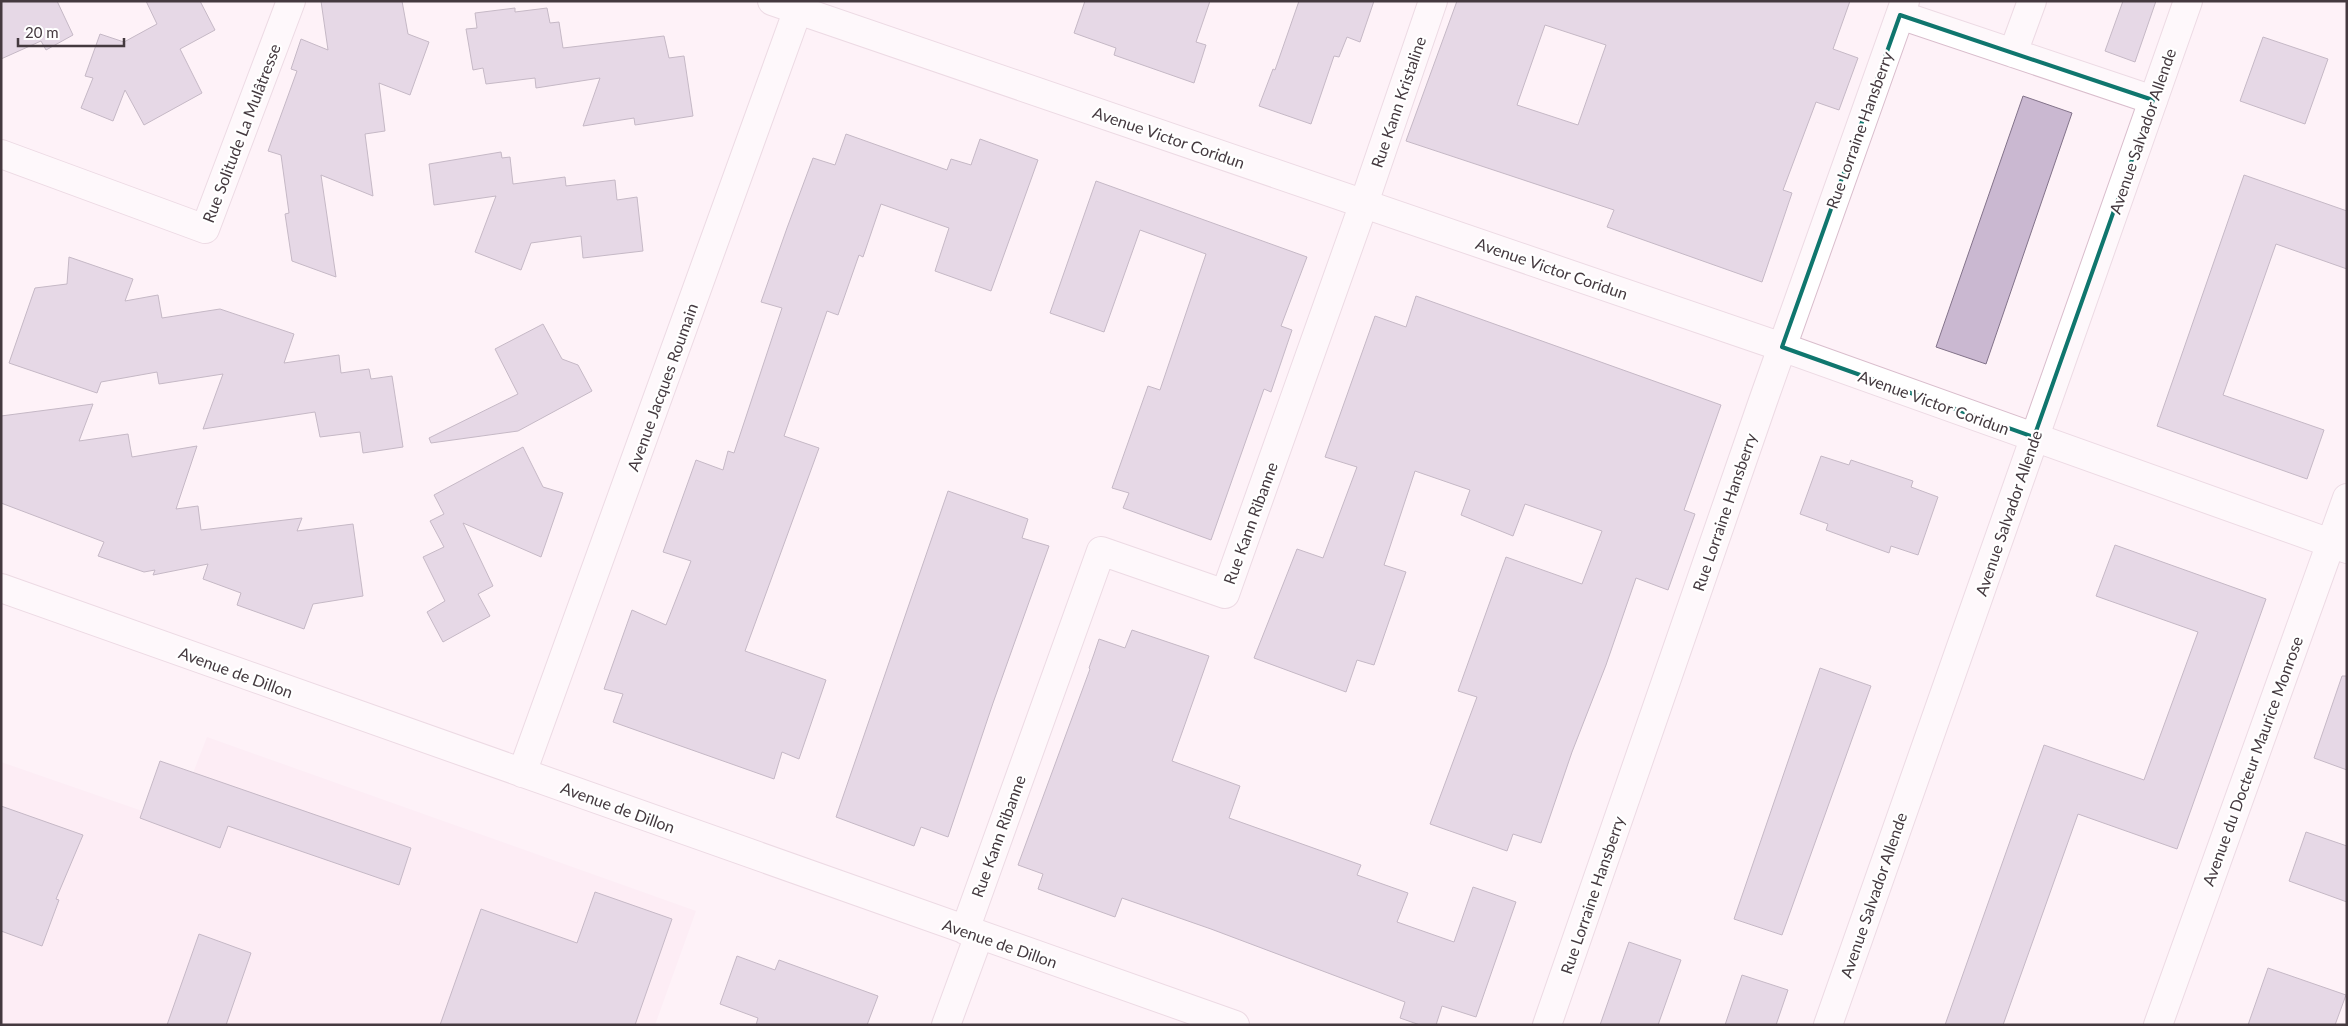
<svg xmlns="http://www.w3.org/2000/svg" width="2348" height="1026" font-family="Lato,sans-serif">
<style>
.built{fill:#fce6f2}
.building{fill:#cab8d1;stroke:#827289;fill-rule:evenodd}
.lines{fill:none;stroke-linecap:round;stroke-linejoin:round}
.minor-casing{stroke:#d9bdcc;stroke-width:30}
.secondary-casing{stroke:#d9bdcc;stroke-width:30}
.minor{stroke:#fff;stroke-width:28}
.secondary{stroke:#fff;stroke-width:28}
.marked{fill:none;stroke:#0f766e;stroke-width:4;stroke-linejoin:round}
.labels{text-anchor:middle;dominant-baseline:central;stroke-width:4.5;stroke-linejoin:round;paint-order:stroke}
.street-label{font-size:16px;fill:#44393f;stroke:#fff}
</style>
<rect width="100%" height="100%" fill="#fef2f8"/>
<path class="built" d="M207,737L696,911L655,1025H1V762L174,822Z"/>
<path class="building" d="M1,1H57L73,35L46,50L41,41L1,59Z
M146,1H200L215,30L180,49L202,93L144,125L125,90L113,121L81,108L93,78L85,76L100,34L124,42L157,24Z
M321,1H402L408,34L429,42L410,95L379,83L385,131L365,134L373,196L321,175L336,277L292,261L285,214L289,213L281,155L268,151L297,71L291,69L301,39L328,50Z
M1085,1H1210L1196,42L1206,45L1194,83L1114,55L1116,48L1074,33Z
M1299,1H1374L1360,42L1347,37L1339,57L1334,56L1311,124L1259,106L1273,69L1275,70Z
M1457,1H1850L1833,49L1858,58L1839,110L1816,102L1783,190L1792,193L1762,282L1607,227L1614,210L1406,141ZM1545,25L1606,45L1578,125L1517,105Z
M2123,1H2156L2135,62L2105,51Z
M515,8V12L547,8L550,23L559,22L563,48L664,36L669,58L684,56L693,116L635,125L634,118L583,126L600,78L536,88L535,78L486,84L483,68L473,70L466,29L477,28L475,13Z
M2263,37L2328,59L2305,124L2240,101Z
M2023,96L2072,113L1986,364L1936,347Z
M846,134L947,170L951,159L971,165L980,139L1038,160L991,291L935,271L949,228L881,204L863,257L859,255L838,315L827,311L784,436L819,448L745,651L826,680L799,759L782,752L774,779L613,722L623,694L604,689L632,610L666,625L691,561L663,552L696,460L723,470L728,451L734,453L782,308L761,302L787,228L813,158L835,165Z
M501,152L502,158L510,157L513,184L565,177L566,186L615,180L617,200L637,197L643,251L583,258L581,236L531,243L521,270L475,252L496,196L434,205L429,164Z
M2244,175L2347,211V269L2276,244L2223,395L2324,430L2307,479L2157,426Z
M1096,181L1307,257L1281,326L1292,330L1271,392L1264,389L1211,540L1123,508L1129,493L1112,488L1148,386L1160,390L1206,254L1140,230L1104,332L1050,313Z
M69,257L133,279L125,301L158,295L162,318L220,309L294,334L284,363L339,355L341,373L369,369L371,379L392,376L403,447L363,453L360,432L320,437L315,412L203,429L223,374L159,384L157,372L101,382L97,393L9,363L35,288L67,284Z
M1416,296L1721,405L1684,510L1695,514L1668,590L1636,578L1606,665L1572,752L1541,843L1513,834L1507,851L1430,824L1477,697L1458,691L1506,557L1582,584L1602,531L1525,504L1513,536L1461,515L1470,490L1415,471L1384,565L1406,572L1374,665L1357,660L1346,692L1254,658L1297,549L1323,558L1357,467L1325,457L1375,316L1406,327Z
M543,324L562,359L578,365L592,391L518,431L431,443L429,438L518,394L495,349Z
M93,404L79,441L128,434L132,457L197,446L176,509L198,506L201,530L302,518L297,531L353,524L363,596L313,604L304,629L237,605L241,593L203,579L208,564L153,575L155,570L144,572L98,556L104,542L1,503V416Z
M523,447L543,487L563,493L541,557L463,523L493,586L478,594L490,616L443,642L427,612L445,601L423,557L444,547L430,521L444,514L434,495Z
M1821,456L1849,465L1851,460L1913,481L1911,487L1938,497L1918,555L1891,546L1889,553L1826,530L1828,524L1800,514Z
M948,491L1028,519L1022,538L1049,546L993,703L948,837L921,827L914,846L836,817Z
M2115,545L2266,599L2177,849L2078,814L2003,1025H1945L2044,745L2144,780L2198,632L2096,596Z
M1132,630L1209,656L1172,761L1240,786L1229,818L1361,865L1357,875L1408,893L1397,922L1454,942L1473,887L1516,902L1476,1017L1442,1006L1436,1025H1420L1400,1018L1405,1002L1211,929L1122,898L1115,917L1038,889L1043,874L1018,865L1090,669L1089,668L1094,654L1099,639L1125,648Z
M1820,668L1871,686L1782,935L1734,919Z
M2342,676H2347V770L2314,758Z
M160,761L411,848L399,885L228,826L220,848L140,818Z
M1,806L83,835L56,899L59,900L42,946L1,931Z
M2306,832L2347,846V902L2289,881Z
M595,892L672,919L635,1025H440L481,909L577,943Z
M199,934L251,953L226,1025H167Z
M1629,942L1681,960L1658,1025H1600Z
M737,956L775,970L779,960L878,996L867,1025H756L758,1018L720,1004Z
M2268,968L2346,995L2335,1025H2248Z
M1742,975L1788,990L1776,1025H1725Z"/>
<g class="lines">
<g class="minor-casing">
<path id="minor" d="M772,1L1782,347L2347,549
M1900,15L2153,100
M2013,53L2032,1
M1,154L205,229L291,1
M1,588L1235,1025
M522,773L801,1
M965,930L1101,551L1225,594L1364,203L1433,1
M946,1025L979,935
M1547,1025L1763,401L1905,1
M2158,1025L2347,498"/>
</g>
<g class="secondary-casing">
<path id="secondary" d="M1828,1025L2188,1"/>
</g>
<use href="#minor" class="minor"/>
<use href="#secondary" class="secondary"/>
</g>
<path d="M0 0H2348V1026H0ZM1900,15L2153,100L2034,437L1782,347Z" fill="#fef2f8" fill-opacity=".55" fill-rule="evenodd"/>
<path class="marked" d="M1900,15L2153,100L2034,437L1782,347Z"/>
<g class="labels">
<g class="street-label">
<text transform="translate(1398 102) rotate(-71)">Rue Kann Kristaline</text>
<text transform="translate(1859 130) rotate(-70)">Rue Lorraine Hansberry</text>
<text transform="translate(2142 131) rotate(-71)">Avenue Salvador Allende</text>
<text transform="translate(241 133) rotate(-69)">Rue Solitude La Mulâtresse</text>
<text transform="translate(1169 137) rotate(19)">Avenue Victor Coridun</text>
<text transform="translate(1552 268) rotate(19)">Avenue Victor Coridun</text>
<text transform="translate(662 387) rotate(-70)">Avenue Jacques Roumain</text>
<text transform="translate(1934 402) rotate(20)">Avenue Victor Coridun</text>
<text transform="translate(1724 512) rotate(-71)">Rue Lorraine Hansberry</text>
<text transform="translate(2008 513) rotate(-71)">Avenue Salvador Allende</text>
<text transform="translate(1250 523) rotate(-70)">Rue Kann Ribanne</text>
<text transform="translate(236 672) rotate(20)">Avenue de Dillon</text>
<text transform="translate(2252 761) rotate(-70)">Avenue du Docteur Maurice Monrose</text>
<text transform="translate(618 807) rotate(20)">Avenue de Dillon</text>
<text transform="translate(998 836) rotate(-70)">Rue Kann Ribanne</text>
<text transform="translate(1592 895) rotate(-71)">Rue Lorraine Hansberry</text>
<text transform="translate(1873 895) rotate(-71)">Avenue Salvador Allende</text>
<text transform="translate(1000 943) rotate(19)">Avenue de Dillon</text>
</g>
</g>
<rect width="2348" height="1026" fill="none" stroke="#44393f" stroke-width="5"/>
<path d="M18 38v8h106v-8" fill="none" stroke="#44393f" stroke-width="2.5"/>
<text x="25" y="38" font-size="15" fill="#44393f" stroke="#ffffff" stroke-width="4" paint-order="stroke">20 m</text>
</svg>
